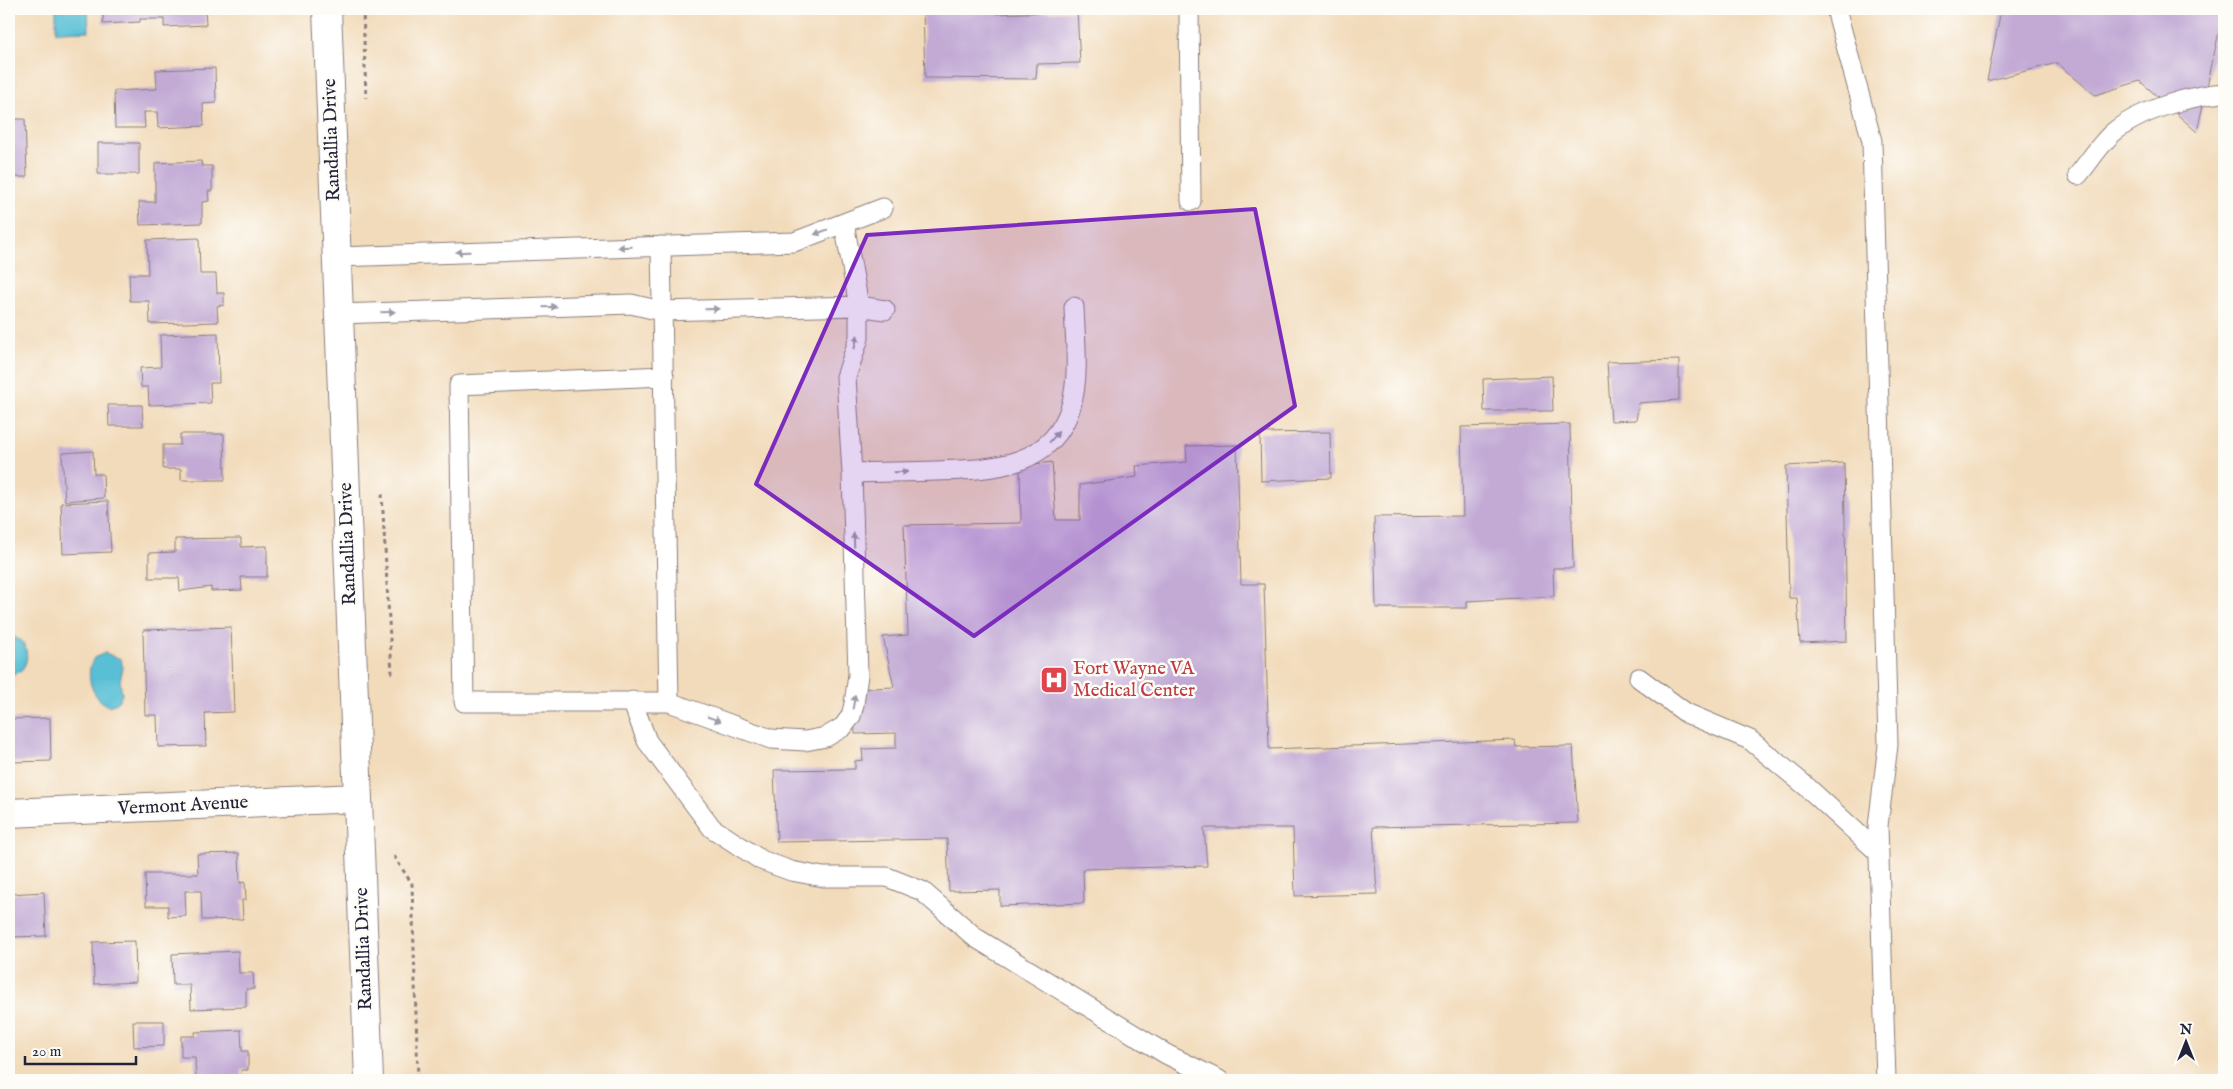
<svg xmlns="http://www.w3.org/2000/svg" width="2233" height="1089" font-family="'IM FELL English',serif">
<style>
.water{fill:#58bfd5;stroke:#3d7088}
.building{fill:#c2aad5}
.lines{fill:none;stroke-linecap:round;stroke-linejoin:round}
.lane-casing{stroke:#8a7e7b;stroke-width:21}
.street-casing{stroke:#8a7e7b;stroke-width:30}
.path{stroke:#8a7e7b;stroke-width:3;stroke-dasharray:4 4;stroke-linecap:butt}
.lane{stroke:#fff;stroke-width:19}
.street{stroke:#fff;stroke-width:28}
.oneway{fill:#9c9ca7}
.marked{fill:#7b2cbf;fill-opacity:0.2;stroke:#7b2cbf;stroke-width:4;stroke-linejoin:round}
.labels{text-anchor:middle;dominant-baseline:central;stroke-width:5;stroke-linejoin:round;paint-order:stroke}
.street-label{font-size:19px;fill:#22223b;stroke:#fdfcf7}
.health-label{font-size:19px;fill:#be3a42;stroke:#fdfcf7;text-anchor:start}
</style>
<rect width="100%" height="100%" fill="#fdfcf7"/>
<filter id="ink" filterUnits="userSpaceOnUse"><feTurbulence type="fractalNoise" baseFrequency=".02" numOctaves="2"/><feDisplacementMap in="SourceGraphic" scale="10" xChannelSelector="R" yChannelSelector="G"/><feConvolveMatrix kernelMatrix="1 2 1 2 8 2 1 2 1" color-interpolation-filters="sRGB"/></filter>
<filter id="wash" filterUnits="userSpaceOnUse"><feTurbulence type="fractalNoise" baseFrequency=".0096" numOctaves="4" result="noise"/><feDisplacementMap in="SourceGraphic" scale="20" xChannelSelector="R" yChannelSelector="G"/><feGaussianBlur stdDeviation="1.12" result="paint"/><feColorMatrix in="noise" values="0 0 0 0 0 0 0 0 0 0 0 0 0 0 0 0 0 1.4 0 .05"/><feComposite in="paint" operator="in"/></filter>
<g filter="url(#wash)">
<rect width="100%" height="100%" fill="#f2dbbb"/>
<path class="water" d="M56,9H88L89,31L56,32Z
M9,635L22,641C31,655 27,674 9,675Z
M105,653L121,659L123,668L120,680L122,695L117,703L108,706C91,697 84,674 94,658Z"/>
<g id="blocks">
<path class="building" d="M103,9H205L206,25L164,27V19H140V22L103,24Z
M923,9H996V14L1077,11L1080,63L1037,64L1036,79L925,78Z
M1994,9H2224L2197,132L2140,81L2095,95L2057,63L1987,81L2000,15Z
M215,68L216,103L203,104L204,126L158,128L157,112H144L145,128H115L114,91L157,89L156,70Z
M9,119H25L27,177H9Z
M98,143H139V174H98Z
M201,161L202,166H212V191H208L209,201L202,202V223L140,225L139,202H155V163Z
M199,238L200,274H216L217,293H224V305L217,306L218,322L150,324L149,301H130L129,274H148L147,240Z
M218,333L219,383H210L211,403L149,405L148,387H141L140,368L161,367L160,335Z
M1679,360V400L1639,403L1636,420L1611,421L1607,362Z
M1552,376L1553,411H1484L1483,379Z
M108,405H142L143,426H109Z
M1570,424L1573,568H1553L1554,596L1467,601V608H1376L1374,517L1463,516L1461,427Z
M1330,432L1331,478L1261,481L1260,433Z
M180,434H224L225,480H181V469H163V445H180Z
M1237,445L1241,584H1264L1269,749L1515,740L1516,747L1573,746L1578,823L1373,827L1377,894L1295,896L1293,828H1204L1207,866L1083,869L1084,903L1000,906V890L949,891L947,839L777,842L774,770L855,769V761L863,760L862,749L896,748V733L855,734L854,689L894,687L883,637L908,635L904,525L1021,523L1020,466L1052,462L1056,520H1080V485L1137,477L1136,466L1187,462L1186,446Z
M93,451L94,474H103L104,498L65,501L62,453Z
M1844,463L1847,641L1800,643L1797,598H1789L1786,466Z
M108,501L111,552L63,554L61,503Z
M241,538V547L267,546V577H241L242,590L211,591V587L180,591L179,578H149V553L175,552V539Z
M231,627L234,712L205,713L206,746L158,747L157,715H145L143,630Z
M50,718L51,761L11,762L9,719Z
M239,853L240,883L245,882L246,900H242L243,919L202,920L201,891H185L186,916L168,917V906H146L145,874H198L197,854Z
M44,892L46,936L9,937V894Z
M135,941L136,982L94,984L93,942Z
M238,951L239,973H253L254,989H246V1007L191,1009L190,985H173L172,954Z
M133,1021H164V1046L134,1047Z
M241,1030L242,1051H248V1070H241L242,1080H196L195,1057H181V1036H195V1032Z"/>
</g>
</g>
<g filter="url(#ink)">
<use href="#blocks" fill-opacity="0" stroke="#8a7e7b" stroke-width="1"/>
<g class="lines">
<g class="lane-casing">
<path id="lane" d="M1189,9L1191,201
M1836,9L1872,141L1888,745L1878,826L1886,1080
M2078,175C2090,161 2101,142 2115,131C2141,110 2192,95 2224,93
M661,246L669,702
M337,257L794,242L883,208
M339,314L631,304L661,311L859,306L885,310
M664,376L459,385L464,702H669L771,739L805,741L826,737L843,727L851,716L854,704L858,675L852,473L846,377L859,338V306L844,223
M852,473C880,472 908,472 936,471C990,469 1052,469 1071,406C1080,375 1075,339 1074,307
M1639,678L1686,713L1750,740L1807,787L1879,853
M632,701L647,741L712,828L761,860L791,871L823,877H887L922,891L976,938L1166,1054L1219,1080"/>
</g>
<g class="street-casing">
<path id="street" d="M327,9L369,1080
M9,813L358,798"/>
</g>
<path class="path" d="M363,9L366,98
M382,494L392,674
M394,856L412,884L418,1080"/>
<use href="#lane" class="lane"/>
<use href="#street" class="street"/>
</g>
<defs><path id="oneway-solid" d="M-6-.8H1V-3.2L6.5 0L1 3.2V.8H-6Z" transform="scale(1.25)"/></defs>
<g class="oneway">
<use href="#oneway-solid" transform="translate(821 232) rotate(159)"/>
<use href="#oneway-solid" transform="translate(625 247) rotate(178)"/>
<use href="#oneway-solid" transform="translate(463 252) rotate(178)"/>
<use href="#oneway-solid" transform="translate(550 307) rotate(-2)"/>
<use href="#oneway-solid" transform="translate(712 309) rotate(-2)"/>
<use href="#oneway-solid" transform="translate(388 312) rotate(-2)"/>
<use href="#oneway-solid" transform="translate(856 342) rotate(-77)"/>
<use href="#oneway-solid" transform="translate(1054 437) rotate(-49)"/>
<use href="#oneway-solid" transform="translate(901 472) rotate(-2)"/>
<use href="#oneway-solid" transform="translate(854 540) rotate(-92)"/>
<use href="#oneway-solid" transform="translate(854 702) rotate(-79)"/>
<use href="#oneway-solid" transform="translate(714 719) rotate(19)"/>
</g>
</g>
<path class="marked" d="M1255,209L1295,406L974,636L756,484L867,235Z"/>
<defs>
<g id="hospital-square" transform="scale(1.4375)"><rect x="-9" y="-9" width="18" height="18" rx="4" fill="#e0444e" stroke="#fdfcf7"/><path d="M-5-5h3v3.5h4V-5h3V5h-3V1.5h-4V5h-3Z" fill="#fff"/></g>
</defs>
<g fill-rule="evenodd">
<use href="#hospital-square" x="1054" y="680"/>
</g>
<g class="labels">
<g class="street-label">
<text transform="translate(332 140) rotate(-92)">Randallia Drive</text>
<text transform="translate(348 544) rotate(-92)">Randallia Drive</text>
<text transform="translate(183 806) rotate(-3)">Vermont Avenue</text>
<text transform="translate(364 949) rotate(-92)">Randallia Drive</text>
</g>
<g class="health-label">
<text x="1073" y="669">Fort Wayne VA<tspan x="1073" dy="22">Medical Center</tspan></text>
</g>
</g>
<rect width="2233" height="1089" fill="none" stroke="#fdfcf7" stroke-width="30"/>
<g transform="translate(2186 1042)" stroke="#fdfcf7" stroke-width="4" paint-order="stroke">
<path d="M0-4L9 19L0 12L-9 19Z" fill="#22223b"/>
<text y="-8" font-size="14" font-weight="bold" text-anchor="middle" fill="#22223b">N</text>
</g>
<path d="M25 1056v8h111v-8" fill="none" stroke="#22223b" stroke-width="2.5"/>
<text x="32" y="1056" font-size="15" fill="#22223b" stroke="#fdfcf7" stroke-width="4" paint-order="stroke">20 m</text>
</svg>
